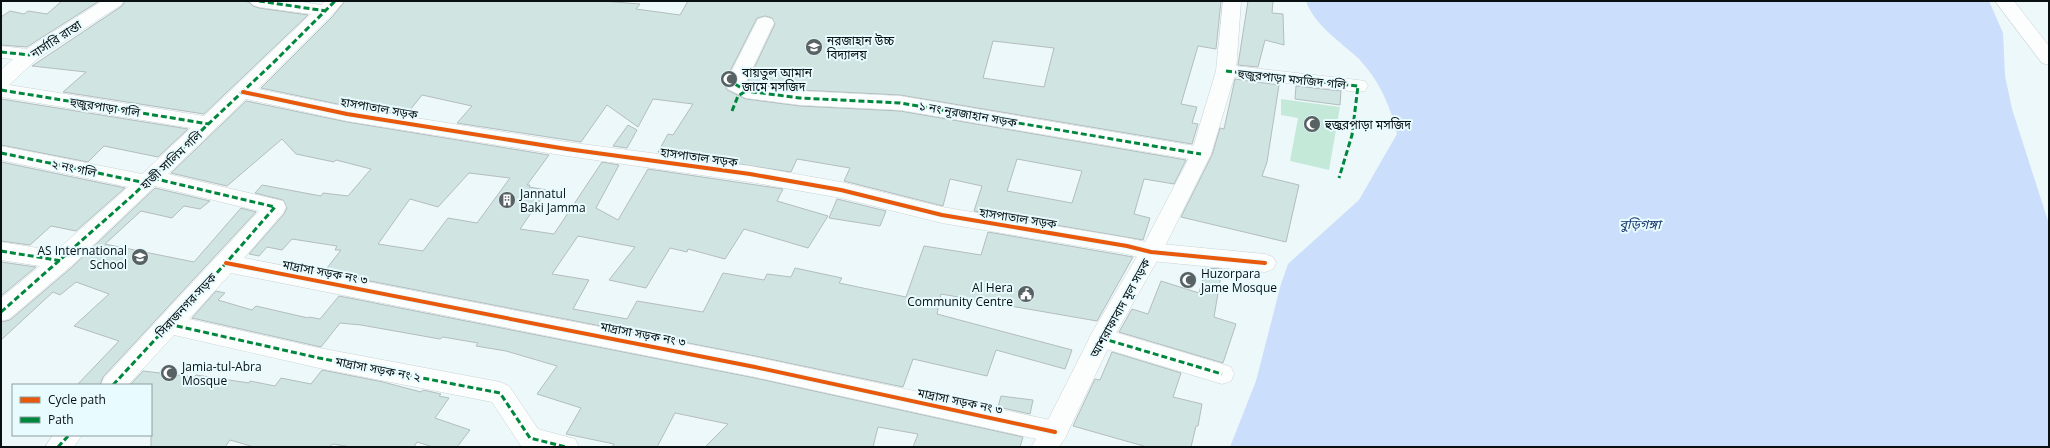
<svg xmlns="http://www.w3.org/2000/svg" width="2050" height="448" font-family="'Open Sans','Noto Sans Bengali',sans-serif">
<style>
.green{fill:#c4e9d8}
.water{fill:#cbdefb}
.building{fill:#d0e4e2;stroke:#b4bdbe;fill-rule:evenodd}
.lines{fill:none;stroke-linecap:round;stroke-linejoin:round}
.minor-casing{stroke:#cad3d5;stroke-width:1}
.tertiary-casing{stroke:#cad3d5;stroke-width:1}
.minor{fill:#fcfefe;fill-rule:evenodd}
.tertiary{fill:#fcfefe;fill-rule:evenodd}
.quiet{stroke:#00873e;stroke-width:3;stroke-dasharray:6 3;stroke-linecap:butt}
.cycleway-casing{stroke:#e8fbff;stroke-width:6}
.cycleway{stroke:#e8590c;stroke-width:4}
.labels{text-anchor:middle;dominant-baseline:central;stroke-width:4;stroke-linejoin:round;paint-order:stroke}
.street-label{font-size:12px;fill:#081011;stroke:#e8fbff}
.poi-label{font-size:12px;fill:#081011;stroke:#e8fbff;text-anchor:start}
.water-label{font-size:13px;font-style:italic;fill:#1a3871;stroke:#e8fbff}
</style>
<rect width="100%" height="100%" fill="#edf8fa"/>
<path class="green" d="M1281,99L1340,107L1329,170L1290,161L1298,118L1281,115Z"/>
<path class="water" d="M1306,1H1989L2003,33L2005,76L2012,109L2049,224V447H1230L1256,381L1281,284L1288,264L1359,200L1397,134C1391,107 1379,80 1359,59C1341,42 1314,25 1306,1Z"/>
<path class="building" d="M62,1H99L27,47L1,45V17L10,11L24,14L28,11L47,14Z
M125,1H241L249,2L253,6L259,8L308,15L204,114L63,92L86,72L32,66L122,6Z
M345,1H602L640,4L636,9L680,15L688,1H1221L1216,49L1198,46L1181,104L1197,107L1192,123L1198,124L1192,144L900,95L800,90L752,84L748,81L775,24L772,18L765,16L757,18L724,83L727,90L746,99L800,106L900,111L1186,160L1174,184L1144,179L1134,214L1150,218L1143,240L974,211L982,186L950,179L943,206L844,181L850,168L797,159L791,172L658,152L668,134L673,135L693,104L653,99L638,127L607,105L581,142L457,123L472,106L422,95L406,115L347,106L261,88L333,16ZM993,41L1054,48L1044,87L983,78ZM1017,159L1082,171L1072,203L1007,191Z
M1248,1H1273L1272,13L1283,14L1284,45L1265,40L1258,67L1238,65Z
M1235,79L1279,85L1267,162L1262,176L1299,185L1286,242L1181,217L1212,155L1220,128L1224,129Z
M1296,86L1341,91L1340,105L1295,99Z
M1,99L188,129L158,157L104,146L88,162L1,145Z
M246,101L347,122L549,155L527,185H530L529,187L547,190L520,229L554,234L602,162L619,165L596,208L618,220L648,169L783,189L777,201L828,216L808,248L744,229L725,259L688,249L687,252L670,248L646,288L609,280L635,247L578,236L552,274L589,280L573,309L627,319L637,301L703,312L723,273L764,280L767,274L791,277L795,268L842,278L839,283L906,297L924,246L981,255L988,232L1133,257L1097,321L941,294L937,314L1072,350L1065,369L996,350L987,376L913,359L903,387L755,356L324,272L341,250H335L337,246L292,239L282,250L267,247L259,256L249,254L284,214L287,208L283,200L255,193L262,185L321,196L323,193L348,196L371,169L336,160L334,162L296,154L282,139L227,186L171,173ZM469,173L510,178L477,223L448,218L423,251L378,244L410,199L438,207Z
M628,125L637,130L627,148L613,146Z
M1,162L125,188L76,231L51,226L30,245L1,241Z
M155,188L210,201L200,209L184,206L172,218L141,211L105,244L194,262L241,208L256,212L103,377L100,385H77L119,341L74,326L109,294L76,282L60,295L53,292L1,340V322L10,320L71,268Z
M837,199L886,211L880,226L829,218Z
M1,262L36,267L1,296Z
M1206,268L1222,269L1214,317L1236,324L1223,363L1119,332L1132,309L1148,314L1161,281L1199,293Z
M216,291L225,293L218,300L252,310L256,306L308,318L309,317L320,319L339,296L755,378L1023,437L1020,447H913L918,434L878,427L873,447H705L728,424L675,413L657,447H612L614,444L566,434L581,408L537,394L557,366L506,351L476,346L478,343L443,337L440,339L361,325L340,323L321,347L192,318Z
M1112,352L1181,373L1173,397L1202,404L1198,426H1196L1191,447H1147L1073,426L1095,379L1100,380Z
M322,370L383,382L421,392L423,390L441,394L439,396L449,398L435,418L470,430L457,447H433L417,442L414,447H351L333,444L329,447H254L230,440L225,447H151V385H130L143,371L194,377L196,375L249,383L250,381L275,386L281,378L311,384Z
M1001,396L1033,400L1030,414L998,407Z"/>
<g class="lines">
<g class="minor-casing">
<path id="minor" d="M102,1H124L121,5L37,59L9,85L204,116L311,14L259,7L253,5L250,1H297L321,5L325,1H344L332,15L258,89L347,107L567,142L750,166L841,182L942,207L1127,238L1151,243L1265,254L1273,257L1276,263L1273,269L1265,272L1151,261L1127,254L942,223L841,198L750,182L567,156L347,121L246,99L168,174L283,201L286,207L283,213L244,258L755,357L1055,421L1064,424L1068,432L1064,440L1055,443L755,377L231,273L189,319L319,348L500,382L509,386L538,429L575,439L579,447L521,446L492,402L319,368L174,335L128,385H101L104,378L259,211L155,186L70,267L9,319L1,321V298L40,266L1,260V242L56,251L128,187L1,160V146L142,174L191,128L1,97V70L13,59L1,58V46L27,49Z
M1995,1H2014L2049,46V65L2042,63Z
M765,17L772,19L774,23L746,82L751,85L800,91L900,96L1201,147L1208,149L1211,154L1208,159L1201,161L900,110L800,105L746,98L728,89L725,84L756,23L758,19Z
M1226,65L1358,80L1365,81L1368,86L1365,91L1358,92L1219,75L1216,71L1219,67Z
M1101,328L1222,364L1231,367L1234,374L1231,381L1222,384L1093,345L1089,338L1093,331Z
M53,435H82L74,447H45Z"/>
</g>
<g class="tertiary-casing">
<path id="tertiary" d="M1223,1H1241L1236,71L1211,154L1162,252L1111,342L1064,440L1059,447H1031L1046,424L1093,331L1142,248L1191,154L1216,71Z"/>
</g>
<use href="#minor" class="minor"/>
<use href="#tertiary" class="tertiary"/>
<path class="quiet" d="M259,1L326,11
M1,52L30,55
M1226,71L1358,86L1352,135L1339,178
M735,84L746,91L800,98L900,103L1201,154
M1,90L209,124
M732,111L738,96L746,91
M1,153L146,183
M1,251L62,261
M1,312L132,196L273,63L335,1
M168,324L319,358L500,393L530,438L566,447
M1101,338L1222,374
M113,385L226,263L275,207L152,178
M58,447L69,435"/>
<g class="cycleway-casing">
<path id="cycleway" d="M243,92L347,114L567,149L750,174L841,190L942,215L1127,246L1151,252L1265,263
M226,263L755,367L1055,432"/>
</g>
<use href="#cycleway" class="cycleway"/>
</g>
<defs>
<g id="school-disc" transform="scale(0.9)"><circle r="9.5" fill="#586163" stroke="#e8fbff"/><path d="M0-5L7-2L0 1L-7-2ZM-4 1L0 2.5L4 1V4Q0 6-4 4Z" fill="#fff"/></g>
<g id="mosque-disc" transform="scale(0.9)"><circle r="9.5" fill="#586163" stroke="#e8fbff"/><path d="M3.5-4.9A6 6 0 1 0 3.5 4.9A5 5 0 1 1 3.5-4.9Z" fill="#fff"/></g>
<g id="building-disc" transform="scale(0.9)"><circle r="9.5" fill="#586163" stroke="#e8fbff"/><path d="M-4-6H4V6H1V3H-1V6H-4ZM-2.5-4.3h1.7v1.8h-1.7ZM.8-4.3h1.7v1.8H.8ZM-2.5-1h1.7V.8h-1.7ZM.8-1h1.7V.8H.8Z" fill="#fff"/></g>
<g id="civic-disc" transform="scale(0.9)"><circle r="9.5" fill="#586163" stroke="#e8fbff"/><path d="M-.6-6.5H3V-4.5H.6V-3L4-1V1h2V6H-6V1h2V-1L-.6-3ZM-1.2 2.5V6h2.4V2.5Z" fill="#fff"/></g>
</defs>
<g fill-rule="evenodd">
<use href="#school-disc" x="814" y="47"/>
<use href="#mosque-disc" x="729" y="79"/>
<use href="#mosque-disc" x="1312" y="124"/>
<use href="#building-disc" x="507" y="200"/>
<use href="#school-disc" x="140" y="257"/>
<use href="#mosque-disc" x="1188" y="280"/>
<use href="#civic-disc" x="1026" y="294"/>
<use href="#mosque-disc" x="169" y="373"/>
</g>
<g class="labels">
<g class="street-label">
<text transform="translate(56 39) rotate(-33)">নার্সারি রাস্তা</text>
<text transform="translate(1292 79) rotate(6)">হুজুরপাড়া মসজিদ গলি</text>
<text transform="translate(105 107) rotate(9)">হুজুরপাড়া গলি</text>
<text transform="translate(379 108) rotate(10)">হাসপাতাল সড়ক</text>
<text transform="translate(968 114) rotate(10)">১ নং নূরজাহান সড়ক</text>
<text transform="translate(699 157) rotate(8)">হাসপাতাল সড়ক</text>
<text transform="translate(171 160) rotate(-43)">হাজী সালিম গলি</text>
<text transform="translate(74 168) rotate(12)">২ নং গলি</text>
<text transform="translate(1018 218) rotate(9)">হাসপাতাল সড়ক</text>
<text transform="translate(325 272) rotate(11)">মাদ্রাসা সড়ক নং ৩</text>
<text transform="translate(186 305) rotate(-47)">সিরাজনগর সড়ক</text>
<text transform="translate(1120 308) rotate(-61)">আশরাফাবাদ মূল সড়ক</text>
<text transform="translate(643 334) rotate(11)">মাদ্রাসা সড়ক নং ৩</text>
<text transform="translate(378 369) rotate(11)">মাদ্রাসা সড়ক নং ২</text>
<text transform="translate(960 401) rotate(12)">মাদ্রাসা সড়ক নং ৩</text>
</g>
<g class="poi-label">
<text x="827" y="40">নুরজাহান উচ্চ<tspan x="827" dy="14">বিদ্যালয়</tspan></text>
<text x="742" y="72">বায়তুল আমান<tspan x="742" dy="14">জামে মসজিদ</tspan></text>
<text x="1325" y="124">হুজুরপাড়া মসজিদ</text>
<text x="520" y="193">Jannatul<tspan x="520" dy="14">Baki Jamma</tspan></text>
<text x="127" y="250" text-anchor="end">AS International<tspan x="127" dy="14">School</tspan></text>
<text x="1201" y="273">Huzorpara<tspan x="1201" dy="14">Jame Mosque</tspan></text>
<text x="1013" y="287" text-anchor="end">Al Hera<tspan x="1013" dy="14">Community Centre</tspan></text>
<text x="182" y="366">Jamia-tul-Abra<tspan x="182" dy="14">Mosque</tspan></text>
</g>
<g class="water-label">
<text x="1640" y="224">বুড়িগঙ্গা</text>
</g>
</g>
<rect width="2050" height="448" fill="none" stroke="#081011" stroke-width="4"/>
<rect x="12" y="384" width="140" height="52" fill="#e8fbff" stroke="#8e9da0"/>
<rect x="20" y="397" width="20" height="6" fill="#e8590c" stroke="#8e9da0"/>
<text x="48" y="404" font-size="12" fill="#081011">Cycle path</text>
<rect x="20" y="417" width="20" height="6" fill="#00873e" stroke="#8e9da0"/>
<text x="48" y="424" font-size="12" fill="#081011">Path</text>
</svg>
